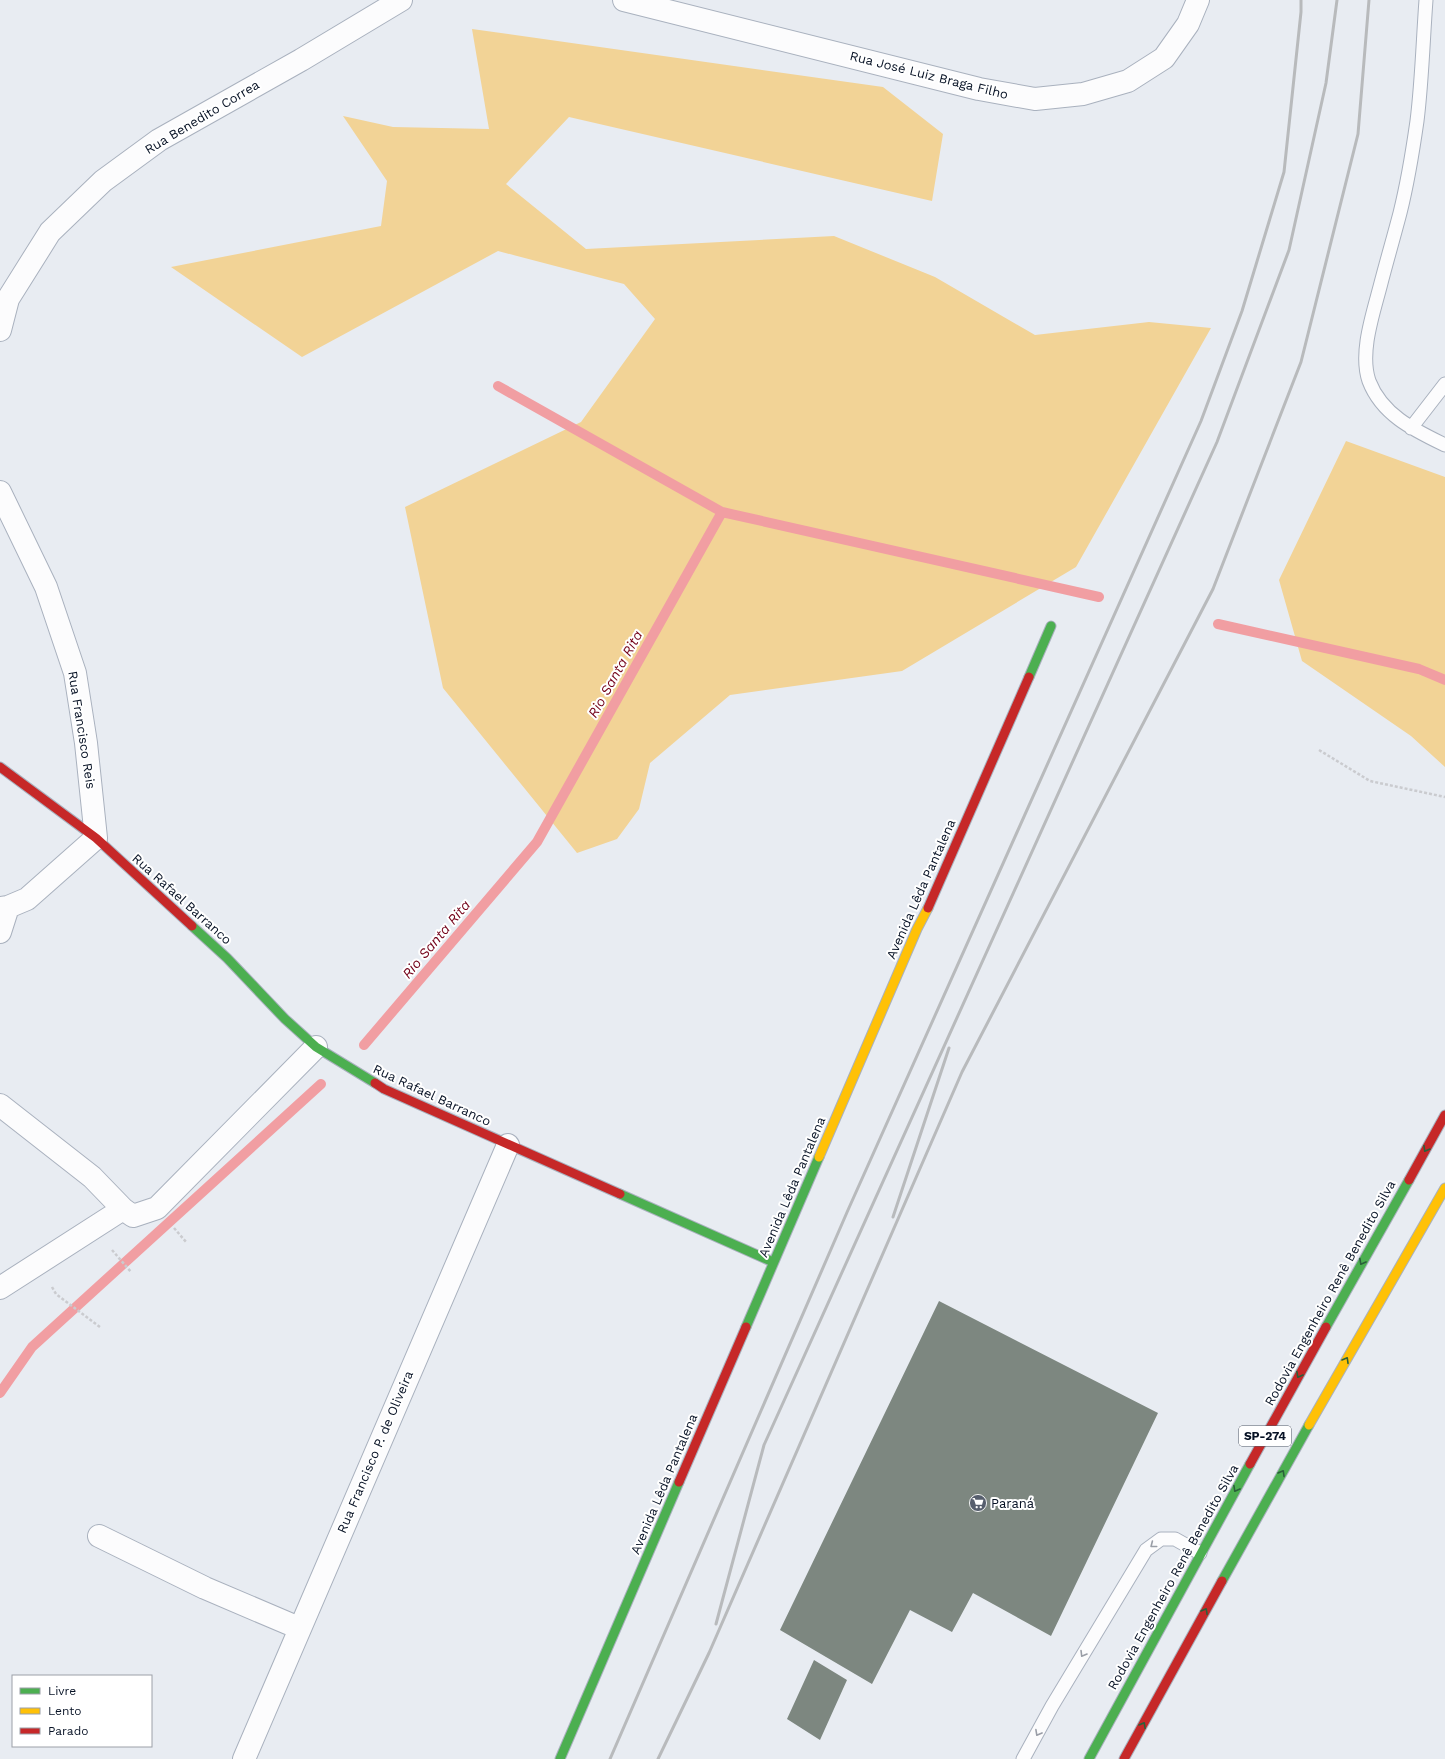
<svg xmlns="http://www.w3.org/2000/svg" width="1445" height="1759" font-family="'Work Sans',sans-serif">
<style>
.green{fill:#f2d396}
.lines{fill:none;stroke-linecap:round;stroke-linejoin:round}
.stream{stroke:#f19ea2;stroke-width:10}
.building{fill:#7d8780}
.lane-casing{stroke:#a9b1be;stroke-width:15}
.street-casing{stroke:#a9b1be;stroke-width:24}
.fast-casing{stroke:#a9b1be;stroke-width:11}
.slow-casing{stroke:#a9b1be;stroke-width:11}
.jam-casing{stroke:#a9b1be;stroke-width:11}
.path{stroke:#cacbcf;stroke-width:2.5;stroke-dasharray:3 2;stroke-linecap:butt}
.lane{stroke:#fcfcfd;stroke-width:13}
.street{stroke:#fcfcfd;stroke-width:22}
.fast{stroke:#4caf50;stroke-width:9}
.slow{stroke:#ffc107;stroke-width:9}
.jam{stroke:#c62828;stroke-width:9}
.rail{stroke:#b8babc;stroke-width:3}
.oneway{stroke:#2a603a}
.oneway2{stroke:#9a9ea7}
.labels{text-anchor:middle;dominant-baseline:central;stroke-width:4;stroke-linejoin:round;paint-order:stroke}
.shield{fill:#fff;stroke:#515966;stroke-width:1}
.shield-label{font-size:12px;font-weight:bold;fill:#071225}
.street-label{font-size:13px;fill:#071225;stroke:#fff}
.poi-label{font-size:13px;fill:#071225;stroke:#fff;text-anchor:start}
.water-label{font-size:14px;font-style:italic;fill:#730018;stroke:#fff}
</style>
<rect width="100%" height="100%" fill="#e8ecf2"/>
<path class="green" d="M472,29L883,87L943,134L932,201L569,117L506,184L586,249L834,236L935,277L1035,335L1149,322L1211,328L1076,567L902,671L730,695L650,763L639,809L617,839L577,853L443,688L405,507L581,422L655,319L624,284L498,251L302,357L171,267L381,226L387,181L343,116L393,127L489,129Z
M1346,441L1445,477V767L1411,736L1302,661L1279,580Z"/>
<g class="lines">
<path class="stream" d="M722,512L1099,597
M1218,624L1419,669L1445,680
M364,1045L537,842L722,512L498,386
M0,1393L32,1347L321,1084"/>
</g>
<path class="building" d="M939,1301L1158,1413L1051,1636L973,1593L952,1632L910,1610L872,1684L780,1630Z
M814,1660L847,1680L820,1740L787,1719Z"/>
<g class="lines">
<g class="lane-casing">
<path id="lane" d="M1426,0C1423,40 1422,81 1417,121C1413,149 1407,185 1400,213C1394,236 1387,260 1381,283C1374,311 1359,352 1369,381C1382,415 1414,430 1445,445
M1411,428L1445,384
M1023,1759L1052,1706L1146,1550L1161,1539H1175L1200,1553"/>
</g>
<g class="street-casing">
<path id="street" d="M624,0L979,89L1035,99L1083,94L1128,81L1164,58L1188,24L1198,0
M0,330L8,299L50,232L103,181L159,140L301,60L401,0
M0,492L46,587L75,673L86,743L96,838L27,899L8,907L0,908
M0,932L8,907
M0,1105L92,1177L123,1209L133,1216L157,1208L316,1047
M0,1288L123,1209
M99,1536L205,1588L299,1628
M244,1759L508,1145"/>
</g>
<g class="fast-casing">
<path id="fast" d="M1029,677L1051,626
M192,926L227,958L285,1019L316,1047L375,1083
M620,1194L773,1262
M746,1327L819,1157
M1326,1327L1409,1180
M1222,1581L1309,1425
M560,1759L679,1482
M1089,1759L1250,1464"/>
</g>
<g class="slow-casing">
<path id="slow" d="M819,1157L917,929L928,908
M1309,1425L1445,1188"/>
</g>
<g class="jam-casing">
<path id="jam" d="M0,767L96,838L192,926
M928,908L1029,677
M375,1083L384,1089L620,1194
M1409,1180L1445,1115
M1250,1464L1326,1327
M679,1482L746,1327
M1124,1759L1222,1581"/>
</g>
<path class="path" d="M1319,750L1370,781L1445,797
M174,1228L187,1243
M112,1250L131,1272
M52,1287L56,1294L100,1327"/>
<use href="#lane" class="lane"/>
<use href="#street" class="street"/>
<use href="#fast" class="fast"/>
<use href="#slow" class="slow"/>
<use href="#jam" class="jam"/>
<path class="rail" d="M893,1217L949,1048
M716,1624L764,1445L1217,442L1289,250L1326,83L1337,0
M610,1759L848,1210L1201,421L1242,311L1284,172L1301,12V0
M658,1759L709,1653L962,1072L1213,589L1301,362L1358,134L1369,0"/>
</g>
<defs><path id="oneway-chevron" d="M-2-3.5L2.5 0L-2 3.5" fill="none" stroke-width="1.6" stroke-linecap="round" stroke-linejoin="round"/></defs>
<g class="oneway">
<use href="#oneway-chevron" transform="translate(1426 1149) rotate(120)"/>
<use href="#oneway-chevron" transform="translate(1362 1262) rotate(119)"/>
<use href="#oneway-chevron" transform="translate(1346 1360) rotate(-60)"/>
<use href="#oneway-chevron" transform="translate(1299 1375) rotate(119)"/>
<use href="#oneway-chevron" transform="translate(1282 1473) rotate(-60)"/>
<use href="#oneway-chevron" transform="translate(1236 1489) rotate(119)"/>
<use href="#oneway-chevron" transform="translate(1205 1611) rotate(-61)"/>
<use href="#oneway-chevron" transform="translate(1143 1725) rotate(-61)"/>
</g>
<g class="oneway2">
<use href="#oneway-chevron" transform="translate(1153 1545) rotate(142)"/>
<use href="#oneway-chevron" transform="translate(1083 1654) rotate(121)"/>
<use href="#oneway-chevron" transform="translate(1038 1733) rotate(119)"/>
</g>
<defs>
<g id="supermarket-disc" transform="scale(0.9)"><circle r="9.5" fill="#565e6d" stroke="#fff"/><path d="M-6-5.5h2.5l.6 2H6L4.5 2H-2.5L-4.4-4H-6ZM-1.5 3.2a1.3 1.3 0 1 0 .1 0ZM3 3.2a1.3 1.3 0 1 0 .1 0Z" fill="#fff"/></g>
</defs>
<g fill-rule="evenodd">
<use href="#supermarket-disc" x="978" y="1503"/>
</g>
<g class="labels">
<rect class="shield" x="1239" y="1426" width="52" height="20" rx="3"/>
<g class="shield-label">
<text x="1265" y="1436">SP-274</text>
</g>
<g class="street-label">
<text transform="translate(929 75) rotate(14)">Rua José Luiz Braga Filho</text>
<text transform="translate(202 117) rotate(-31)">Rua Benedito Correa</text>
<text transform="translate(82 730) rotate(81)">Rua Francisco Reis</text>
<text transform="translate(921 889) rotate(-66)">Avenida Lêda Pantalena</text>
<text transform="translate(182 899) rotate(42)">Rua Rafael Barranco</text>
<text transform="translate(432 1095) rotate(25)">Rua Rafael Barranco</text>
<text transform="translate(792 1187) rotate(-67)">Avenida Lêda Pantalena</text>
<text transform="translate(1330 1293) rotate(-61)">Rodovia Engenheiro Renê Benedito Silva</text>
<text transform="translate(375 1452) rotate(-67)">Rua Francisco P. de Oliveira</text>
<text transform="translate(664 1484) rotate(-67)">Avenida Lêda Pantalena</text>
<text transform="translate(1173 1577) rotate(-61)">Rodovia Engenheiro Renê Benedito Silva</text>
</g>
<g class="poi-label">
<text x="991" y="1503">Paraná</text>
</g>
<g class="water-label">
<text transform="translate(615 674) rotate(-61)">Rio Santa Rita</text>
<text transform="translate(436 939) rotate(-50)">Rio Santa Rita</text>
</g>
</g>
<rect x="12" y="1675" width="140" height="72" fill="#ffffff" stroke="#9ca0a8"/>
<rect x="20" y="1688" width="20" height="6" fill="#4caf50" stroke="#9ca0a8"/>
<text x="48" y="1695" font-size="12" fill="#071225">Livre</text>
<rect x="20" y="1708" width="20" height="6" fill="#ffc107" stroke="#9ca0a8"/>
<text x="48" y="1715" font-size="12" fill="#071225">Lento</text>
<rect x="20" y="1728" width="20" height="6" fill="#c62828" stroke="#9ca0a8"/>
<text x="48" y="1735" font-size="12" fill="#071225">Parado</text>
</svg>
